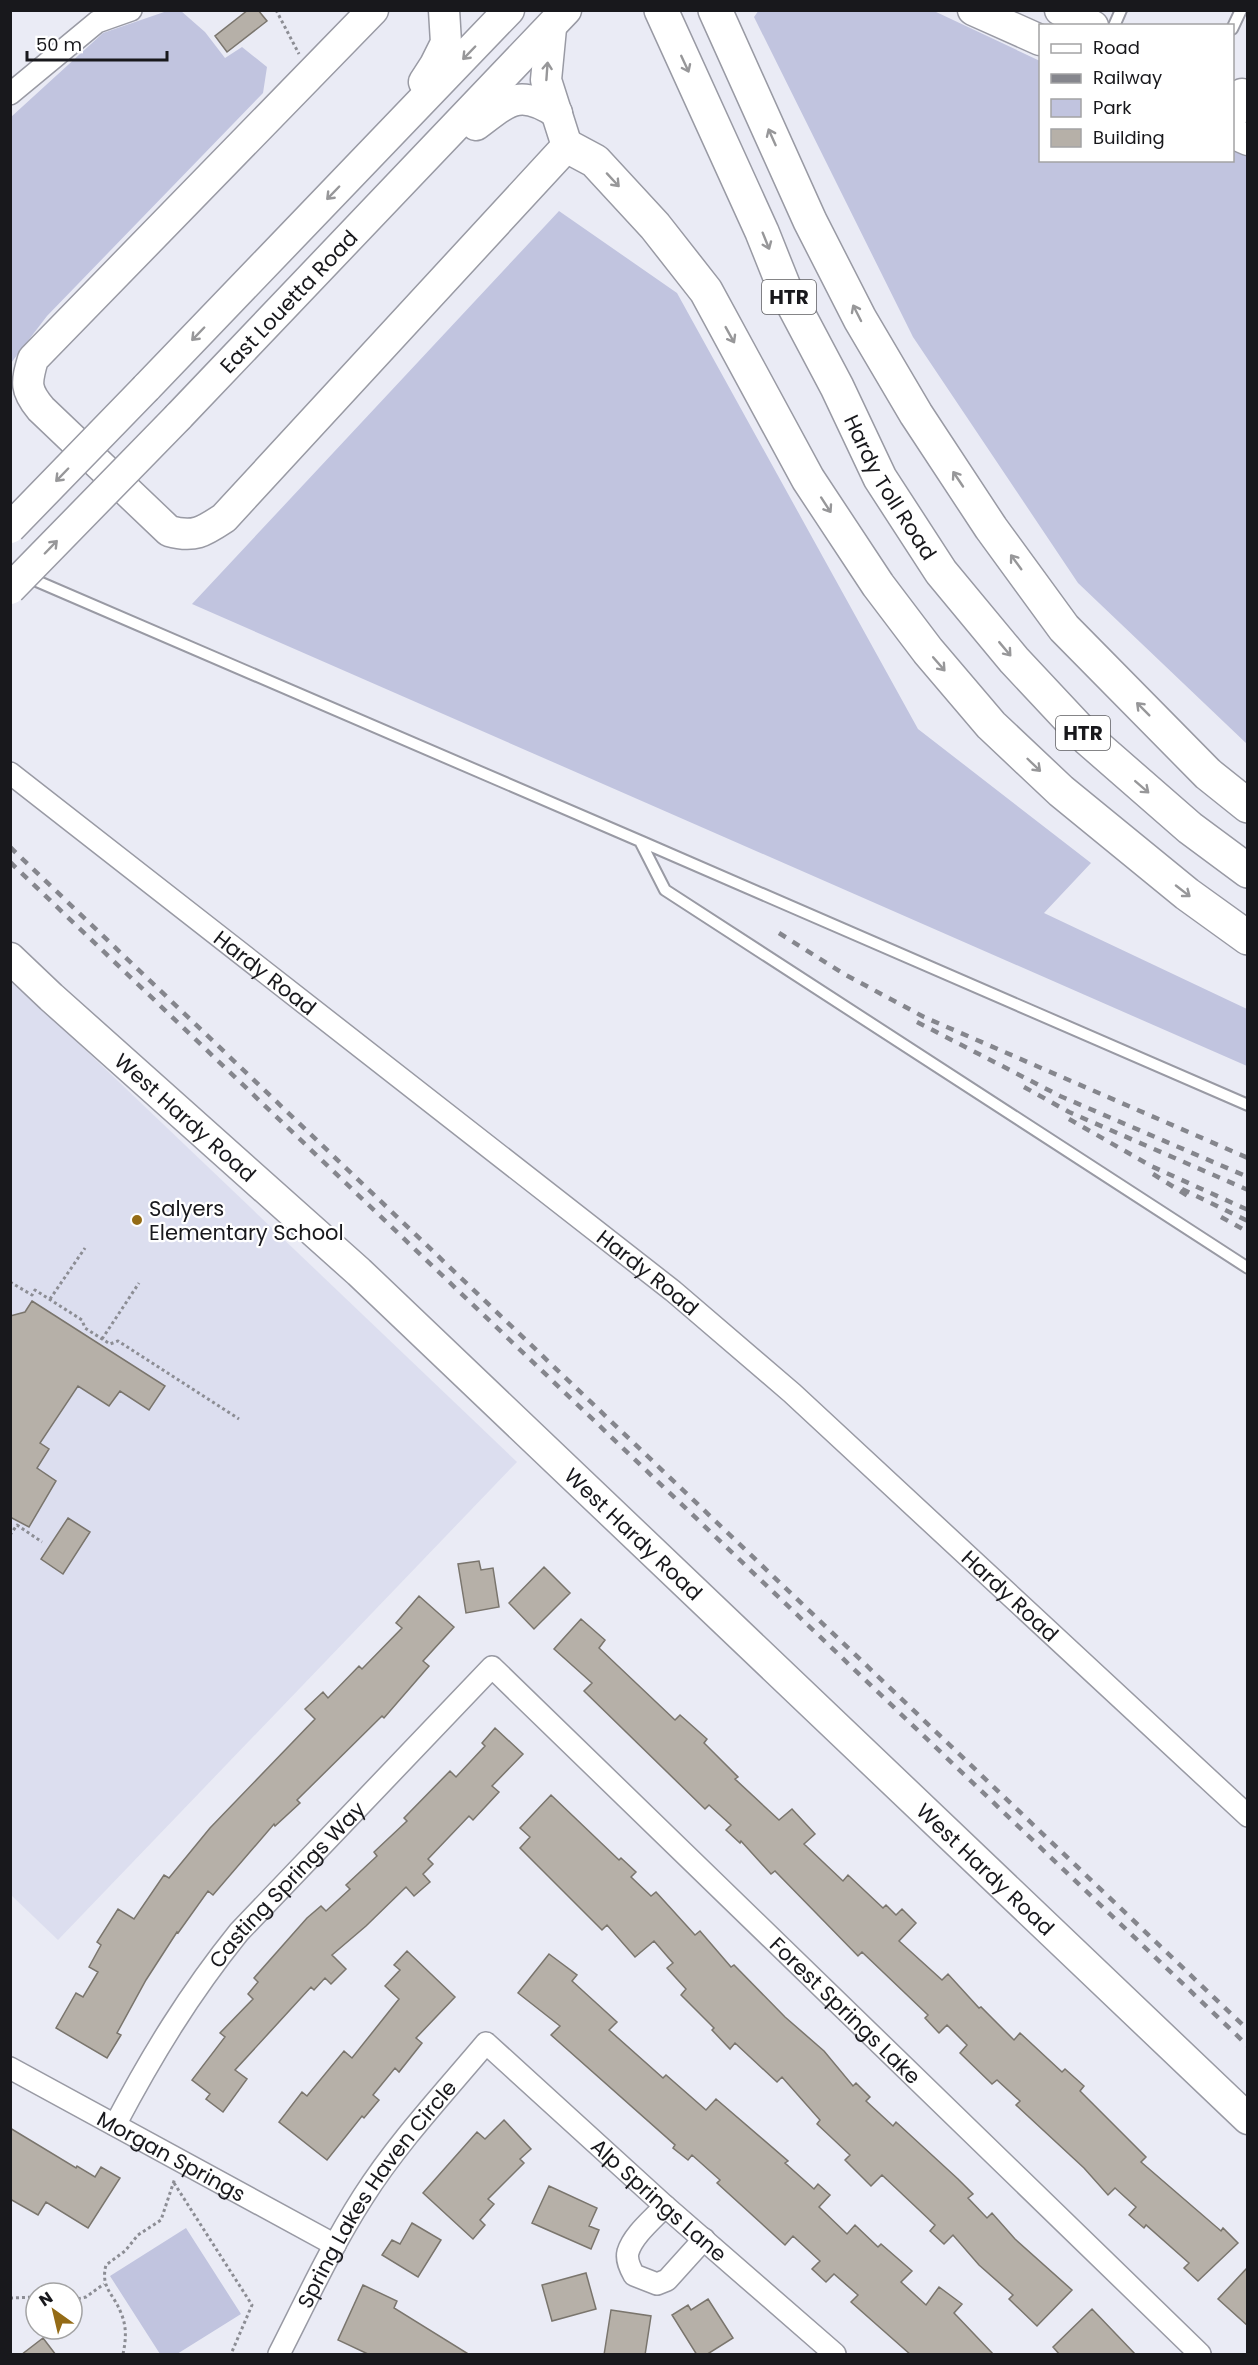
<svg xmlns="http://www.w3.org/2000/svg" width="1258" height="2365" font-family="Poppins,sans-serif">
<style>
.built{fill:#dcdeef}
.green{fill:#c1c4df}
.building{fill:#b6b0a8;stroke:#7a756d;stroke-width:1.5}
.lines{fill:none;stroke-linecap:round;stroke-linejoin:round}
.lane-casing{stroke:#999aa4;stroke-width:14}
.street-casing{stroke:#999aa4;stroke-width:24}
.secondary-casing{stroke:#999aa4;stroke-width:33}
.highway-casing{stroke:#999aa4;stroke-width:36}
.path{stroke:#8c8d94;stroke-width:3;stroke-dasharray:3 3;stroke-linecap:butt}
.lane{stroke:#fff;stroke-width:10}
.street{stroke:#fff;stroke-width:21}
.secondary{stroke:#fff;stroke-width:30}
.highway{stroke:#fff;stroke-width:33}
.rail{stroke:#85868d;stroke-width:4.5;stroke-dasharray:8 8;stroke-linecap:butt}
.secondary-bridge-casing{stroke:#999aa4;stroke-width:33;stroke-linecap:butt}
.secondary-bridge{stroke:#fff;stroke-width:30}
.oneway{stroke:#979799}
.poi-dot{fill:#946b16;stroke:#fff;stroke-width:2}
.labels{text-anchor:middle;dominant-baseline:central;stroke-width:4.5;stroke-linejoin:round;paint-order:stroke}
.shield{fill:#fff;stroke:#5d5d60;stroke-width:1.5}
.shield-label{font-size:20px;font-weight:bold;fill:#18181c}
.street-label{font-size:21px;fill:#18181c;stroke:#fff}
.poi-label{font-size:21px;fill:#18181c;stroke:#fff;text-anchor:start}
</style>
<rect width="100%" height="100%" fill="#eaebf5"/>
<path class="built" d="M10,978L517,1462L58,1940L10,1894Z"/>
<path class="green" d="M170,10L181,11L205,32L225,58L242,47L267,67L263,93L47,316L11,363V117L103,33Z
M759,10L934,11L1040,61V160H1232L1233,149L1247,156V744L1078,583L913,337L754,17Z
M559,211L677,293L918,729L1091,863L1044,913L1247,1009V1066L192,604Z
M186,2228L241,2314L177,2354H160L110,2276Z"/>
<path class="building" d="M248,10H258L267,21L227,52L215,36Z
M32,1301L165,1386L149,1410L120,1391L109,1406L78,1386L40,1443L49,1449L37,1468L56,1481L29,1527L10,1517V1316L25,1312Z
M68,1518L90,1532L63,1574L41,1559Z
M479,1561L481,1570L493,1568L499,1607L466,1613L458,1564Z
M544,1567L570,1593L534,1629L509,1603Z
M419,1596L454,1627L423,1661L429,1666L384,1718L382,1716L297,1800L300,1803L275,1826L274,1824L213,1895L208,1891L178,1933L177,1932L146,1980L117,2033L121,2035L107,2058L56,2028L76,1993L83,1997L98,1972L89,1967L101,1945L97,1942L118,1909L134,1919L164,1875L169,1878L210,1828L315,1719L305,1709L323,1692L328,1698L359,1666L362,1669L402,1628L396,1623Z
M581,1619L605,1640L599,1648L675,1720L680,1715L707,1739L704,1743L738,1777L735,1779L779,1820L792,1809L815,1834L804,1844L843,1881L848,1875L883,1908L886,1905L896,1915L902,1909L916,1923L899,1941L942,1980L948,1974L979,2008L981,2007L1014,2040L1020,2033L1062,2072L1065,2069L1084,2086L1080,2091L1146,2157L1141,2162L1221,2231L1223,2228L1238,2243L1198,2281L1184,2268L1189,2263L1146,2225L1144,2228L1129,2215L1136,2207L1115,2188L1108,2195L1084,2168L1016,2105L1020,2101L997,2080L992,2084L960,2053L967,2045L947,2025L939,2033L925,2018L928,2015L862,1952L858,1956L775,1871L771,1874L741,1841L740,1843L726,1830L731,1825L709,1805L705,1809L584,1691L592,1683L554,1649Z
M495,1728L523,1754L492,1786L499,1792L473,1820L469,1816L428,1859L433,1864L423,1874L430,1882L414,1896L406,1887L366,1926L332,1955L346,1969L331,1984L325,1978L314,1990L311,1987L235,2070L247,2079L223,2112L206,2099L210,2094L192,2080L225,2037L220,2033L253,1999L248,1994L258,1982L254,1978L307,1918L321,1906L326,1911L350,1889L346,1885L377,1856L374,1852L407,1821L404,1818L450,1771L456,1777L485,1746L482,1743Z
M551,1795L619,1860L621,1858L636,1872L631,1877L651,1896L656,1892L695,1935L700,1931L731,1967L734,1965L785,2017L824,2051L853,2086L856,2083L870,2097L866,2101L893,2126L896,2122L958,2179L973,2194L968,2198L987,2218L992,2213L1015,2239L1072,2290L1037,2326L1009,2299L1013,2295L979,2265L953,2235L944,2244L930,2231L935,2225L882,2175L871,2186L845,2160L850,2155L817,2124L820,2120L782,2077L777,2082L735,2043L730,2049L712,2030L714,2028L681,1995L686,1989L667,1968L673,1963L654,1941L635,1957L607,1925L602,1930L520,1848L530,1837L520,1828Z
M407,1951L455,1997L416,2038L422,2043L399,2072L395,2068L373,2095L379,2100L364,2118L362,2116L327,2160L279,2122L302,2092L307,2096L344,2051L352,2058L399,1999L385,1986L400,1970L394,1965Z
M549,1954L577,1975L572,1981L617,2022L609,2030L663,2078L666,2075L706,2110L716,2099L788,2161L785,2163L814,2189L818,2184L830,2195L819,2207L847,2234L855,2225L878,2247L881,2244L912,2271L901,2282L926,2305L939,2287L962,2304L954,2313L994,2355H911L851,2302L858,2295L834,2274L826,2282L812,2269L820,2261L793,2236L785,2245L717,2183L720,2180L692,2155L688,2160L673,2148L675,2145L551,2035L560,2026L518,1993Z
M504,2120L531,2149L520,2159L524,2163L488,2199L494,2204L480,2220L485,2225L473,2239L423,2193L477,2132L485,2139Z
M10,2128L76,2168L77,2166L95,2177L101,2167L120,2178L88,2228L46,2202L38,2215L10,2199Z
M549,2186L597,2208L589,2226L599,2230L591,2249L532,2223Z
M412,2223L441,2240L418,2277L382,2255L392,2240L400,2244Z
M1248,2267V2326L1218,2299Z
M586,2273L596,2309L552,2321L542,2285Z
M363,2285L397,2301L394,2308L470,2355H370L338,2340Z
M708,2299L733,2338L706,2355H697L672,2315L688,2305L691,2310Z
M1092,2309L1136,2355H1060L1053,2347Z
M611,2310L651,2316L645,2355H604Z
M43,2338L56,2355H21Z"/>
<g class="lines">
<g class="lane-casing">
<path id="lane" d="M1114,26L1121,10
M1232,29L1241,10
M25,576L640,841L665,890L1248,1268
M640,841L1248,1105"/>
</g>
<g class="street-casing">
<g id="street">
<path d="M10,94L97,22L131,10"/>
<path id="s1" d="M10,773L673,1291L792,1393L1248,1816"/>
<path id="s2" d="M10,2068L335,2245"/>
<path id="s3" d="M115,2125C152,2055 189,1994 239,1932L492,1667L1200,2354"/>
<path d="M665,2206C653,2219 633,2235 628,2252C626,2260 630,2268 634,2275L657,2284L667,2280L704,2239"/>
<path id="s4" d="M279,2354C306,2301 331,2247 363,2197C398,2142 444,2093 486,2043L665,2206L835,2354"/>
</g>
</g>
<g class="secondary-casing">
<g id="secondary">
<path d="M373,10L33,359C26,383 25,390 41,409L169,531C194,538 203,532 224,518L567,146L546,80L551,28"/>
<path d="M973,10L1040,40"/>
<path d="M1060,10L1093,26"/>
<path d="M424,82L435,65L446,43L444,10"/>
<path d="M1232,116L1242,94"/>
<path d="M476,125C508,101 519,88 557,113"/>
<path d="M1232,133L1248,140"/>
<path d="M146,388L509,10"/>
<path id="s5" d="M178,417L566,10"/>
<path id="s6" d="M10,958L51,997L359,1272L1248,2119"/>
</g>
</g>
<g class="highway-casing">
<g id="highway">
<path id="s7" d="M661,10L762,232L784,287L837,387L880,478L941,572L1014,660L1088,739L1190,828L1248,871"/>
<path d="M715,10L810,221L860,319L916,414L991,528L1064,628L1208,774L1248,806"/>
<path d="M567,146L595,161L655,226L706,291L808,479L878,585L928,651L991,725L1061,791L1187,894L1248,938"/>
</g>
</g>
<path class="path" d="M276,10L299,54
M10,1282L32,1295L35,1290L82,1320L85,1328L110,1344L118,1341L239,1419
M50,1299L85,1248
M102,1339L139,1283
M10,1535L17,1525L42,1542
M174,2183L252,2305L231,2354
M10,2298L36,2297
M72,2300L86,2297L104,2284
M123,2354C126,2340 127,2327 121,2313C114,2294 100,2288 106,2265L125,2251L138,2235L161,2220L175,2178"/>
<use href="#lane" class="lane"/>
<use href="#street" class="street"/>
<use href="#secondary" class="secondary"/>
<use href="#highway" class="highway"/>
<path class="rail" d="M10,847L1248,2030
M10,862L1248,2046
M779,933L844,974L924,1017L1248,1158
M917,1022L1060,1096L1248,1177
M1024,1087L1069,1112L1248,1190
M1069,1119L1151,1166L1248,1210
M1153,1174L1188,1196
M1182,1189L1248,1221
M1221,1217L1248,1232"/>
<g class="secondary-bridge-casing">
<path id="secondary-bridge" d="M10,528L146,388
M10,589L178,417"/>
</g>
<use href="#secondary-bridge" class="secondary-bridge"/>
</g>
<defs><path id="oneway-shaft" d="M-6 0H5M1.5-3L5.5 0L1.5 3" fill="none" stroke-width="1.6" stroke-linecap="round" stroke-linejoin="round" transform="scale(1.5)"/></defs>
<g class="oneway">
<use href="#oneway-shaft" transform="translate(469 53) rotate(134)"/>
<use href="#oneway-shaft" transform="translate(685 64) rotate(65)"/>
<use href="#oneway-shaft" transform="translate(547 71) rotate(-86)"/>
<use href="#oneway-shaft" transform="translate(772 137) rotate(-114)"/>
<use href="#oneway-shaft" transform="translate(613 180) rotate(47)"/>
<use href="#oneway-shaft" transform="translate(333 193) rotate(134)"/>
<use href="#oneway-shaft" transform="translate(766 241) rotate(68)"/>
<use href="#oneway-shaft" transform="translate(857 313) rotate(-117)"/>
<use href="#oneway-shaft" transform="translate(198 334) rotate(134)"/>
<use href="#oneway-shaft" transform="translate(730 335) rotate(61)"/>
<use href="#oneway-shaft" transform="translate(62 475) rotate(134)"/>
<use href="#oneway-shaft" transform="translate(958 479) rotate(-124)"/>
<use href="#oneway-shaft" transform="translate(826 505) rotate(57)"/>
<use href="#oneway-shaft" transform="translate(51 547) rotate(-46)"/>
<use href="#oneway-shaft" transform="translate(1016 562) rotate(-126)"/>
<use href="#oneway-shaft" transform="translate(1005 649) rotate(50)"/>
<use href="#oneway-shaft" transform="translate(939 664) rotate(49)"/>
<use href="#oneway-shaft" transform="translate(1143 709) rotate(-135)"/>
<use href="#oneway-shaft" transform="translate(1034 765) rotate(44)"/>
<use href="#oneway-shaft" transform="translate(1142 787) rotate(41)"/>
<use href="#oneway-shaft" transform="translate(1183 891) rotate(38)"/>
</g>
<circle class="poi-dot" cx="137" cy="1220" r="6"/>
<g class="labels">
<g class="shield">
<rect x="762" y="280" width="54" height="34" rx="4.5"/>
<rect x="1056" y="716" width="54" height="34" rx="4.5"/>
</g>
<g class="shield-label">
<text x="789" y="297">HTR</text>
<text x="1083" y="733">HTR</text>
</g>
<g class="street-label">
<text stroke="none"><textPath href="#s5" startOffset="160">East Louetta Road</textPath></text>
<text stroke="none"><textPath href="#s7" startOffset="530">Hardy Toll Road</textPath></text>
<text stroke="none"><textPath href="#s1" startOffset="324">Hardy Road</textPath></text>
<text stroke="none"><textPath href="#s6" startOffset="237">West Hardy Road</textPath></text>
<text stroke="none"><textPath href="#s1" startOffset="810">Hardy Road</textPath></text>
<text stroke="none"><textPath href="#s6" startOffset="849">West Hardy Road</textPath></text>
<text stroke="none"><textPath href="#s1" startOffset="1296">Hardy Road</textPath></text>
<text stroke="none"><textPath href="#s6" startOffset="1335">West Hardy Road</textPath></text>
<text stroke="none"><textPath href="#s3" startOffset="297">Casting Springs Way</textPath></text>
<text stroke="none"><textPath href="#s3" startOffset="1089">Forest Springs Lake</textPath></text>
<text stroke="none"><textPath href="#s2" startOffset="184">Morgan Springs</textPath></text>
<text stroke="none"><textPath href="#s4" startOffset="188">Spring Lakes Haven Circle</textPath></text>
<text stroke="none"><textPath href="#s4" startOffset="609">Alp Springs Lane</textPath></text>
</g>
<g class="poi-label">
<text x="149" y="1208">Salyers<tspan x="149" dy="24">Elementary School</tspan></text>
</g>
</g>
<rect width="1258" height="2365" fill="none" stroke="#18181c" stroke-width="24"/>
<rect x="1039" y="24" width="195" height="138" fill="#ffffff" stroke="#a3a3a4" stroke-width="1.5"/>
<rect x="1051" y="44" width="30" height="9" fill="#ffffff" stroke="#a3a3a4" stroke-width="1.5"/>
<text x="1093" y="54" font-size="18" fill="#18181c">Road</text>
<rect x="1051" y="74" width="30" height="9" fill="#85868d" stroke="#a3a3a4" stroke-width="1.5"/>
<text x="1093" y="84" font-size="18" fill="#18181c">Railway</text>
<rect x="1051" y="99" width="30" height="18" fill="#c1c4df" stroke="#a3a3a4" stroke-width="1.5"/>
<text x="1093" y="114" font-size="18" fill="#18181c">Park</text>
<rect x="1051" y="129" width="30" height="18" fill="#b6b0a8" stroke="#a3a3a4" stroke-width="1.5"/>
<text x="1093" y="144" font-size="18" fill="#18181c">Building</text>
<g transform="translate(54 2311) rotate(326)"><circle r="28" fill="#ffffff" stroke="#a3a3a4" stroke-width="1.5"/>
<path d="M0-4.5L10 22L0 15L-10 22Z" fill="#946b16"/>
<text y="-9" font-size="16" font-weight="bold" text-anchor="middle" fill="#18181c">N</text>
</g>
<path d="M27 51v9h140v-9" fill="none" stroke="#18181c" stroke-width="3"/>
<text x="36" y="51" font-size="18" fill="#18181c" stroke="#ffffff" stroke-width="4.5" paint-order="stroke">50 m</text>
</svg>
